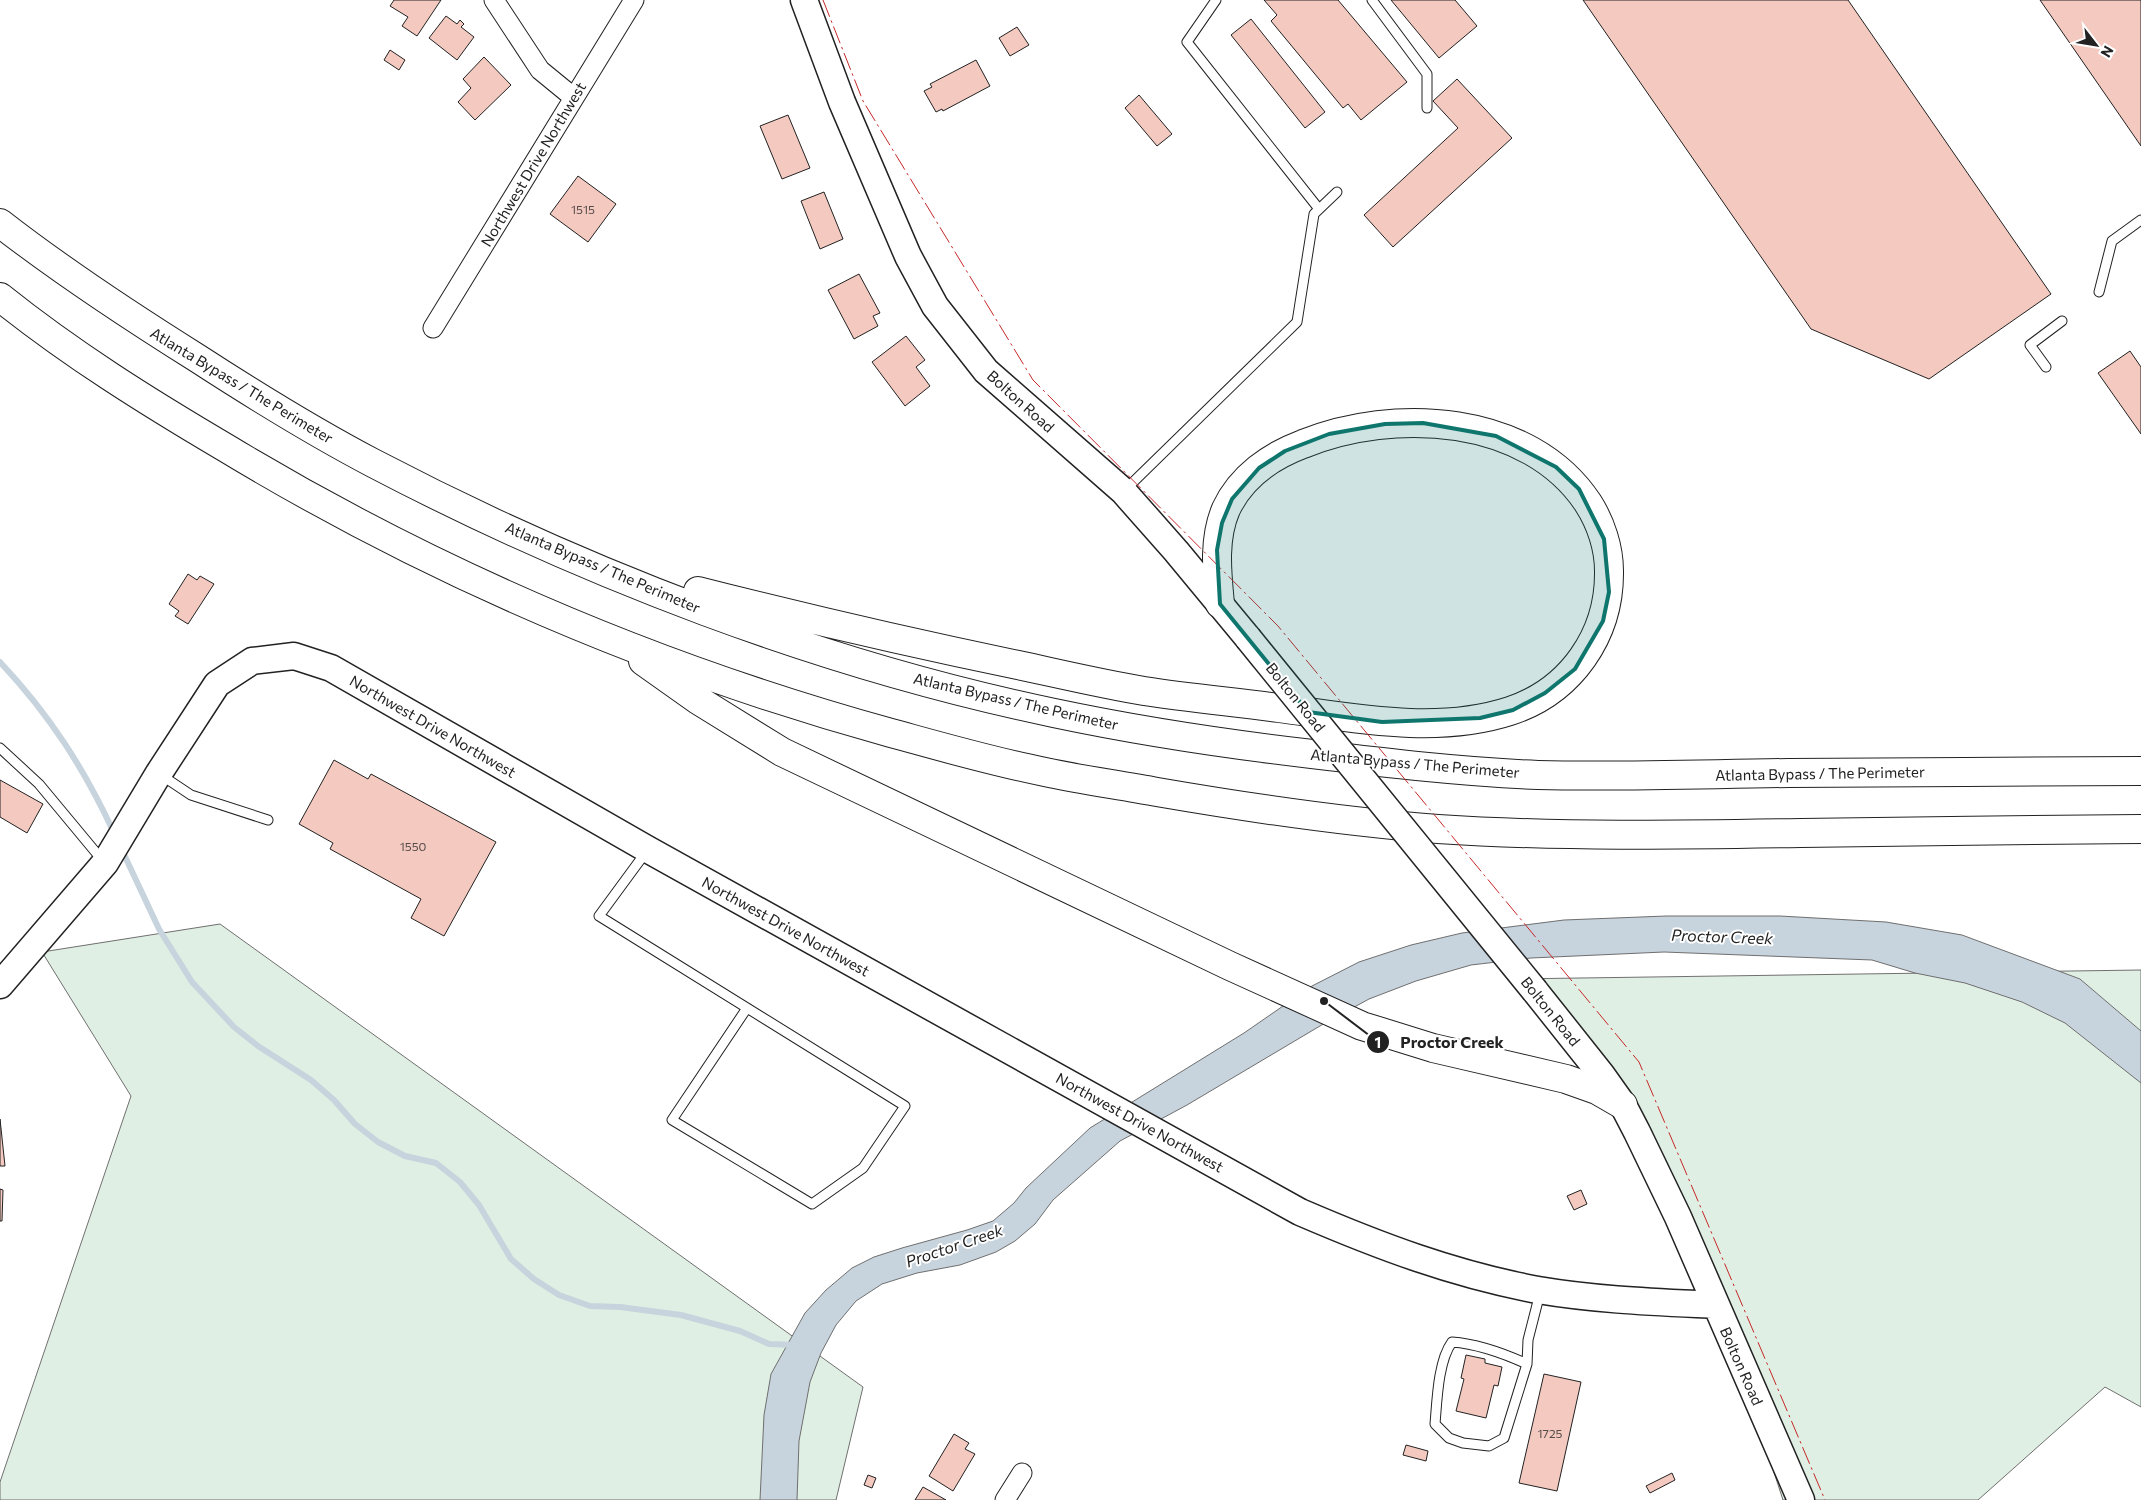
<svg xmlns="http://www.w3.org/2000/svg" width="2141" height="1500" font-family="Commissioner,sans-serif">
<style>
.green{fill:#e0efe3;stroke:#6f6f6f}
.water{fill:#c7d3dd;stroke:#6f6f6f}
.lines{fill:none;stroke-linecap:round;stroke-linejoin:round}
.stream{stroke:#c7d3dd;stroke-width:6}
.building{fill:#f3c9c0;stroke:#222}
.lane-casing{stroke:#222;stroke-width:11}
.street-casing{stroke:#222;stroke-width:21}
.secondary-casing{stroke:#222;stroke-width:29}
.highway-casing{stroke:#222;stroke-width:30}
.lane{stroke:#fff;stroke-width:9}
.street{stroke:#fff;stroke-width:19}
.secondary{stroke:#fff;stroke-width:26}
.highway{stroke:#fff;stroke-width:28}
.secondary-bridge-casing{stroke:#222;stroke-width:29;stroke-linecap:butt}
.secondary-bridge{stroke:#fff;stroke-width:26}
.power{stroke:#c62828;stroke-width:1;stroke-dasharray:18 4 2.5 4;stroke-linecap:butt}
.marked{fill:#0f766e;fill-opacity:0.2;stroke:#0f766e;stroke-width:4;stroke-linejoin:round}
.labels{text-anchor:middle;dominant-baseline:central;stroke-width:4;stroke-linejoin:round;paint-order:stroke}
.number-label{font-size:12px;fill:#564c4a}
.street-label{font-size:15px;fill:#222;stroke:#fff}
.water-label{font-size:16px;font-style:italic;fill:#222;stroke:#fff}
.leader{fill:none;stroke:#222;stroke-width:2}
.callout-dot{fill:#222;stroke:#fff;stroke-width:2}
.mark-label{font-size:15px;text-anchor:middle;font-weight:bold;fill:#fff}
.callout-label{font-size:16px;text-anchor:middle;font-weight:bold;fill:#222;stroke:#fff;stroke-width:4;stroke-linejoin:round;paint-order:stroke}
</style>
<rect width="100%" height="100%" fill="#fff"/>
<path class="green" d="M220,924L863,1387L836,1500H0V1482L131,1096L42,952Z
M2141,970V1407L2105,1387L1978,1500H1783L1730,1337L1651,1129L1511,979Z"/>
<path class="water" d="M1666,916H1780L1886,922L1962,935L2080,979L2141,1031V1083L2065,1023L2022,1002L1965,983L1915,973L1872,960L1664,952L1531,958L1471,965L1416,981L1369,999L1325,1023L1187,1105L1120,1141L1053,1200L1035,1224L1015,1241L996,1252L960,1265L917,1273L882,1284L856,1301L836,1325L821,1353L810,1382L799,1441L797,1500H760L764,1415L771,1374L805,1313L826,1290L852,1268L874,1257L902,1248L967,1230L993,1221L1014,1203L1026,1188L1090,1128L1244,1033L1312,986L1359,962L1411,945L1462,933L1564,920Z"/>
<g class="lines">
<path class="stream" d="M0,662C49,714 84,768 114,833
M121,848L159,929L192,982L234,1027L258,1046L311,1080L334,1100L355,1124L378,1142L405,1156L436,1163L460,1182L479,1205L511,1259L534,1279L559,1295L590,1306L620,1307L681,1315L740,1331L769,1344L796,1345"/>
</g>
<path class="building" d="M394,0H441L417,36L402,26L408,17L390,6Z
M1264,0H1338L1407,82L1361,120L1348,104L1343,108L1271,21L1277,15Z
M1391,0H1455L1477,26L1439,58Z
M1583,0H1848L2051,294L1929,379L1811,329Z
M2040,0H2141V146Z
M446,16L457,24L460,20L464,24L461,27L474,37L457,60L429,38Z
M1251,19L1325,112L1305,128L1231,35Z
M1017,27L1029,45L1010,56L999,38Z
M390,50L405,60L399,70L384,60Z
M484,57L511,85L475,120L458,102L471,88L463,79Z
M976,60L990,86L943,111L942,109L936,112L924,91L932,87L930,84Z
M1457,79L1512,138L1393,247L1364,215L1458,128L1433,101Z
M1139,95L1172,134L1157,146L1125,108Z
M788,115L810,168L782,179L760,126Z
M578,176L616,204L588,242L550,214Z
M824,192L843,239L820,249L801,201Z
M859,274L880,313L873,316L878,326L854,339L828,290Z
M906,336L925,360L916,367L930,386L905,406L872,362Z
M2130,351L2141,367V434L2098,373Z
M188,574L197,580L200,576L214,584L188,624L175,616L179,611L169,604Z
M334,760L368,779L371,774L496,842L444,936L411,918L421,899L330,849L333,843L299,824Z
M0,780L43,804L27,833L0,817Z
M0,1119L5,1166H0Z
M0,1189L3,1190L2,1221H0Z
M1581,1190L1587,1204L1574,1210L1567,1196Z
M1466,1355L1485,1359V1363L1502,1367L1498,1386L1494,1385L1486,1418L1456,1411L1464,1379L1461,1378Z
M1544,1374L1581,1382L1557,1491L1519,1483Z
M954,1434L969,1443L965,1449L975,1454L953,1491L929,1476Z
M1406,1445L1428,1451L1426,1461L1403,1455Z
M1672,1473L1675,1480L1650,1493L1646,1486Z
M868,1475L876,1478L872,1488L864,1485Z
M923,1487L946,1500H915Z"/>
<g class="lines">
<g class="lane-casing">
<path id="lane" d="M1216,0L1187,42L1319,209
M1372,0L1427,74V108
M2099,292L2112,241L2141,220
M2046,367L2030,345L2062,321
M1125,490L1297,322L1314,214L1337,192
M0,748L39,784L103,861
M161,775L191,795L268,820
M646,852L599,916L905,1106L863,1168L812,1204L672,1120L747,1008
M1527,1364C1503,1353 1479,1344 1452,1342C1438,1361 1437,1401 1435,1424L1449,1438L1463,1443L1489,1446L1504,1438L1527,1364L1528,1340L1540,1293"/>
</g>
<g class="street-casing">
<path id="street" d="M494,0L540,70L573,97
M433,328L634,0
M1005,1500L1022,1473"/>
</g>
<g class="secondary-casing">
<path id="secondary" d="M804,0L842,102L908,256L935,306L986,371L1123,491L1176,551L1248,638
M0,985L105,863L159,773L217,684L252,661L294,656L331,668L647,849L1300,1212C1379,1246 1453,1274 1538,1290C1597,1300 1656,1302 1716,1305
M1535,991L1601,1074L1623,1105L1637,1132L1678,1217L1801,1500"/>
</g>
<g class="highway-casing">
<path id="highway" d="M0,223C63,272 130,316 197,358C254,395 312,431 373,463C585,574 820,664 1054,713C1139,731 1226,744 1312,754C1387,763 1463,772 1538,775C1622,777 1705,774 1789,773C1906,772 2024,772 2141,771
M0,297C71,354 148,402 226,448C433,573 659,669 891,733C942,747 994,762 1045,772C1082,780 1120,785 1157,792C1250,808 1343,822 1438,829C1559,837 1680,835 1801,833C1914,831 2028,830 2141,829
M698,591C804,618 911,643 1018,665C1060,674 1102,684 1144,691C1189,698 1234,702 1279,708C1354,718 1436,735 1510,711C1571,691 1610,635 1609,571C1609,548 1601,523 1588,503C1529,414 1394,407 1303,444C1271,456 1241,477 1226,509C1213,539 1217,573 1220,604
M643,661L698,700L782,752L1230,966L1362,1026L1433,1048L1566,1079L1597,1090L1623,1105"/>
</g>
<use href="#lane" class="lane"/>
<use href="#street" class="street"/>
<use href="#secondary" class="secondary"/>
<use href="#highway" class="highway"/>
<g class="secondary-bridge-casing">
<path id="secondary-bridge" d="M1248,638L1535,991"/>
</g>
<use href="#secondary-bridge" class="secondary-bridge"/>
<path class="power" d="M823,0L863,101L1033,380L1278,626L1639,1062L1825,1500"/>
</g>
<path class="marked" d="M1423,423L1496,436L1556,467L1579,489L1604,539L1609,592L1603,621L1575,669L1545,693L1513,710L1480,718L1382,722L1308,712L1220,604L1217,550L1222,523L1232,499L1259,468L1285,451L1329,434L1385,424Z"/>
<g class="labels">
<g class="number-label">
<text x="583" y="209">1515</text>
<text x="413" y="846">1550</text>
<text x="1550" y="1433">1725</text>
</g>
<g class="street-label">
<text transform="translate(533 164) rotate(-59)">Northwest Drive Northwest</text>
<text transform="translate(242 385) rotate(31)">Atlanta Bypass / The Perimeter</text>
<text transform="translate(1021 401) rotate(42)">Bolton Road</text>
<text transform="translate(603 567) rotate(23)">Atlanta Bypass / The Perimeter</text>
<text transform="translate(1296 697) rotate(51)">Bolton Road</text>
<text transform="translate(1016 701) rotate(13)">Atlanta Bypass / The Perimeter</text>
<text transform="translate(433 726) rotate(30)">Northwest Drive Northwest</text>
<text transform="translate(1415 763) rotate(5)">Atlanta Bypass / The Perimeter</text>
<text transform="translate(1820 773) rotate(-1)">Atlanta Bypass / The Perimeter</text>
<text transform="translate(786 926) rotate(29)">Northwest Drive Northwest</text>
<text transform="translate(1551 1011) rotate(51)">Bolton Road</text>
<text transform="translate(1140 1122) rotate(29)">Northwest Drive Northwest</text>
<text transform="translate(1742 1366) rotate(66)">Bolton Road</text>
</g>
<g class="water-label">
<text transform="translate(1722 936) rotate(2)">Proctor Creek</text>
<text transform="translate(954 1245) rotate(-19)">Proctor Creek</text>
</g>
</g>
<path class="leader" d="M1324 1001L1378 1042"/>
<g class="callout-dot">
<circle cx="1324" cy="1001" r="5"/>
<circle cx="1378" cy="1042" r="12"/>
</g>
<g class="mark-label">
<text x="1378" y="1048">1</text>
</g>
<g class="callout-label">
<text x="1452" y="1048">Proctor Creek</text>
</g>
<g transform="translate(2096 45) rotate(121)" stroke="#ffffff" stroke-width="4" paint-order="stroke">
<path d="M0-4L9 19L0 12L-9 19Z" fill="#222222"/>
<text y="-8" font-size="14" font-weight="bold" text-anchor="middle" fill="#222222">N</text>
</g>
</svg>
